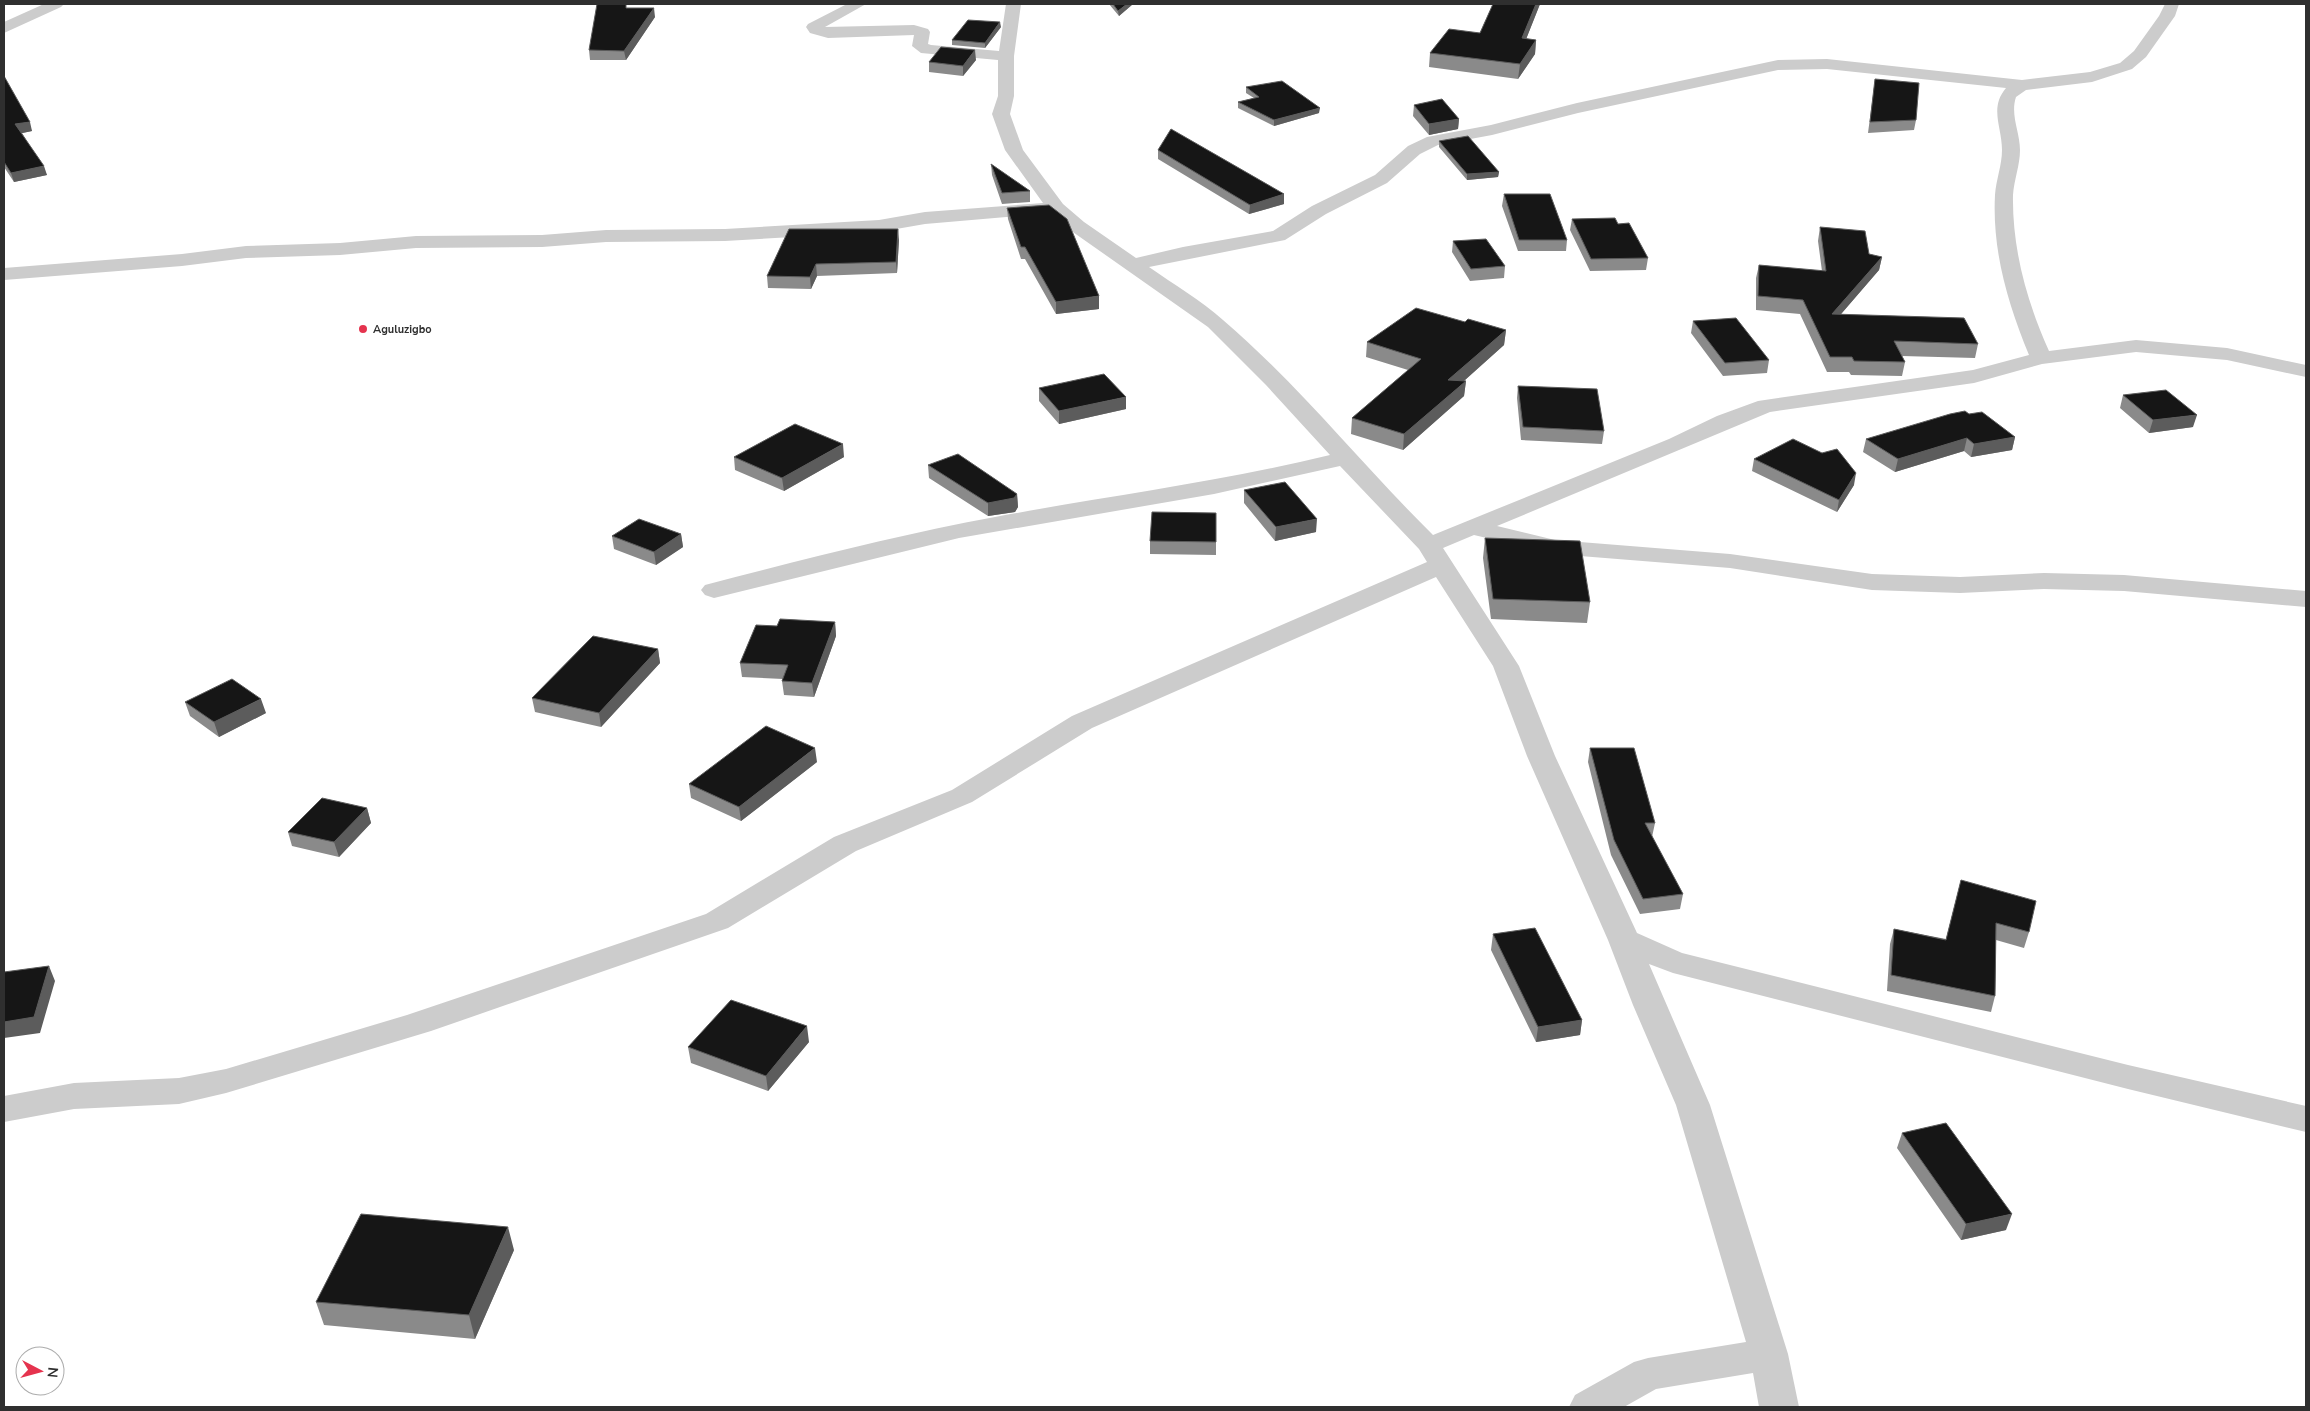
<svg xmlns="http://www.w3.org/2000/svg" width="2310" height="1411" font-family="'Nunito Sans',sans-serif">
<style>
.lines{fill:none;stroke-linecap:round;stroke-linejoin:round}
.minor{fill:#ccc;fill-rule:evenodd}
.wall{fill:#8a8a8a}
.shaded-wall{fill:#5c5c5c}
.building{fill:#161616;stroke:#5c5c5c}
.poi-dot{fill:#e5334e;stroke:#fff;stroke-width:2}
.labels{text-anchor:middle;dominant-baseline:central;stroke-width:5;stroke-linejoin:round;paint-order:stroke}
.far-poi-label{font-size:11px;font-weight:bold;fill:#2f2f2f;stroke:#fff;text-anchor:start}
</style>
<rect width="100%" height="100%" fill="#fff"/>
<g class="lines">
<path class="minor" d="M44,4H64L61,7L4,33V22Z
M847,4H866L825,27L914,25L928,29L930,32L928,44L931,45L999,51L1006,4H1021L1014,56V96L1010,114L1023,150L1063,204L1084,222L1136,258L1183,247L1273,231L1312,206L1375,175L1408,146L1427,137L1491,125L1577,103L1778,60L1827,59L2022,80L2090,72L2120,63L2134,51L2159,16L2165,4H2179L2175,16L2146,57L2132,69L2092,82L2026,90L2016,97C2010,115 2020,132 2020,150C2020,165 2014,180 2013,195C2012,249 2027,302 2049,351L2136,340L2227,348L2306,365V377L2227,360L2136,352L2042,364L1974,383L1770,412L1497,526L1555,540L1730,554L1872,574L1960,577L2044,573L2124,575L2306,591V607L2124,591L2044,589L1960,593L1872,590L1730,568L1555,554L1474,535L1443,548L1519,666L1555,756L1637,933L1682,953L2128,1065L2306,1106V1132L2128,1089L1673,973L1649,964L1710,1105L1788,1354L1799,1407H1759L1753,1373L1656,1389L1624,1407H1569L1575,1395L1634,1362L1648,1358L1746,1342L1676,1105L1633,1005L1608,940L1527,756L1493,666L1436,577L1092,728L972,802L856,851L728,928L431,1031L226,1093L179,1104L74,1109L4,1122V1096L74,1083L179,1078L226,1069L407,1015L706,914L834,837L952,790L1072,716L1427,562L1419,549L1340,466L1214,494L959,538L714,598L705,595L701,590L705,585C801,560 898,535 995,517C1107,496 1219,482 1330,455L1266,385L1208,327L1070,230L1051,213L925,224L879,232L725,241L606,242L542,247L416,248L340,255L246,258L182,266L4,280V268L182,254L246,246L340,243L416,236L542,235L606,230L725,229L879,220L925,212L1043,203L1005,150L992,114L998,96V60L921,53L912,46L914,35L828,38L810,33L806,27L808,24ZM1827,69L2006,88C1989,108 2002,127 2002,150C2002,165 1996,180 1995,195C1992,251 2008,304 2029,355L1973,370L1758,401L1717,416L1669,439L1433,535C1362,465 1299,385 1223,320C1201,300 1173,284 1149,267L1285,240L1326,214L1387,183L1420,154L1438,145L1492,135L1578,113L1778,70Z"/>
</g>
<path class="wall" d="M1109,4H1133L1119,16Z
M1493,4H1540L1526,39L1536,40L1535,54L1518,79L1429,67L1430,53L1480,33Z
M628,8L655,17L626,60H590L589,50Z
M1001,27L985,48L952,45V40Z
M976,60L963,76L929,72V62Z
M4,76L32,131L22,133L47,175L14,182L4,167Z
M1875,79L1916,120L1914,130L1868,133Z
M1246,87L1319,113L1274,126L1238,108V102L1254,98L1246,93Z
M1414,105L1459,119L1458,129L1429,135L1413,116Z
M1439,141L1499,172L1498,177L1467,180L1439,147Z
M1158,150L1284,194V204L1249,214L1158,159Z
M991,164L1030,191V202L1002,204L992,175Z
M1504,194L1567,240L1566,251H1518L1502,206Z
M1007,208L1099,309L1056,314L1025,259H1021L1008,219Z
M1572,219L1618,224L1648,258L1646,270L1590,271L1570,230Z
M1820,227L1869,254L1882,257L1879,270L1841,314L1978,344L1975,358L1902,356L1905,362L1902,376L1851,375L1849,372H1827L1800,314L1756,310V278L1759,265L1822,271L1818,241Z
M899,240L897,273L817,276L811,289L768,288L767,276Z
M1453,241L1505,266L1504,278L1470,281L1452,252Z
M1693,321L1769,360L1767,373L1723,376L1691,333Z
M1465,322L1506,330L1504,345L1464,381H1466L1464,396L1403,450L1351,434L1352,418L1408,370L1366,357L1367,342Z
M1518,386L1604,431L1602,444L1521,440L1517,398Z
M1039,388L1126,409L1059,424L1039,401Z
M2123,395L2193,427L2149,433L2120,408Z
M1969,414L2015,437L2012,450L1971,457L1964,451L1895,472L1863,452L1866,439Z
M734,457H844L784,491L735,470Z
M1754,459L1854,485L1837,512L1752,471Z
M928,465L1017,494L1018,507L1015,512L988,516L929,478Z
M1244,490L1316,532L1275,541L1244,503Z
M1216,513V555L1150,554V541Z
M681,534L683,547L656,565L614,549L612,536Z
M1485,538L1590,602L1587,623L1491,619L1483,558Z
M835,622L836,636L814,697L784,695L782,681L783,679L742,677L740,663L777,626Z
M658,649L660,663L601,727L535,712L532,698Z
M185,702L266,713L219,737L190,716Z
M1590,748L1655,823L1652,837L1683,894L1680,909L1640,914L1611,855L1588,762Z
M817,762L741,821L691,798L689,784Z
M367,808L371,823L339,857L292,846L288,832Z
M1961,880L2029,932L2024,948L1996,940L1995,996L1991,1012L1887,991L1890,944L1894,929L1946,939Z
M1493,934L1582,1020L1580,1035L1536,1042L1491,950Z
M809,1042L768,1091L691,1063L688,1047Z
M1902,1133L2006,1230L1961,1240L1897,1148Z
M514,1250L475,1339L324,1325L316,1302Z"/>
<path class="shaded-wall" d="M1127,4H1133L1119,16L1118,11Z
M1536,4H1540L1521,52L1522,38Z
M654,8L655,17L626,60L624,51Z
M1000,22L1001,27L985,48V43Z
M1536,40L1535,54L1518,79L1520,64Z
M975,50L976,60L963,76V66Z
M1320,108L1319,113L1274,126V120Z
M1459,119L1458,129L1429,135V124Z
M30,122L32,131L18,134L15,124Z
M44,166L47,175L14,182L11,173Z
M1499,172L1498,177L1467,180V174Z
M1284,194V204L1249,214L1250,205Z
M898,229L899,240L897,273L896,262Z
M1882,257L1879,270L1829,328L1832,314Z
M816,264L817,276L811,289L810,277Z
M1099,296V309L1056,314V302Z
M1506,330L1504,345L1447,396L1448,380Z
M1466,381L1464,396L1403,450L1404,434Z
M1126,397V409L1059,424V411Z
M2197,415L2193,427L2149,433L2153,420Z
M2015,437L2012,450L1971,457L1974,444Z
M1967,438L1964,451L1895,472L1898,459Z
M843,444L844,457L784,491L782,478Z
M1856,473L1854,485L1837,512L1839,500Z
M1017,494L1018,507L1015,512L988,516V503Z
M1317,519L1316,532L1275,541L1276,527Z
M681,534L683,547L656,565L654,552Z
M835,622L836,636L814,697L812,683Z
M658,649L660,663L601,727L599,713Z
M261,699L266,713L219,737L214,722Z
M815,748L817,762L741,821L739,807Z
M367,808L371,823L339,857L334,842Z
M49,966L55,981L40,1033L4,1038V1022Z
M1582,1020L1580,1035L1536,1042L1538,1027Z
M807,1026L809,1042L768,1091L766,1076Z
M2012,1214L2006,1230L1961,1240L1966,1224Z
M508,1227L514,1250L475,1339L469,1315Z"/>
<path class="building" d="M597,4H626V8H654L624,51L589,50Z
M1113,4H1127L1118,11Z
M1493,4H1536L1522,38L1536,40L1520,64L1430,53L1449,29L1480,33Z
M968,20L1000,22L985,43L952,40Z
M941,47L975,50L963,66L929,62Z
M4,76L30,122L15,124L44,166L11,173L4,162Z
M1875,79L1919,83L1916,120L1870,122Z
M1282,81L1320,108L1274,120L1238,102L1259,97L1246,87Z
M1442,99L1459,119L1429,124L1414,105Z
M1171,129L1284,194L1250,205L1158,150Z
M1468,136L1499,172L1467,174L1439,141Z
M991,164L1030,191L1002,193Z
M1504,194H1550L1567,240H1519Z
M1049,205L1067,219L1099,296L1056,302L1025,247H1021L1007,208Z
M1615,218L1618,224L1629,223L1648,258L1591,259L1572,219Z
M1820,227L1865,231L1869,254L1882,257L1832,314L1964,318L1978,344L1894,341L1905,362L1854,361L1852,357H1830L1803,300L1758,296L1759,265L1826,271Z
M789,229H898L896,262L816,264L810,277L767,276Z
M1486,239L1505,266L1471,269L1453,241Z
M1416,308L1465,322L1468,319L1506,330L1448,380L1466,381L1404,434L1352,418L1421,359L1367,342Z
M1736,318L1769,360L1725,363L1693,321Z
M1104,374L1126,397L1059,411L1039,388Z
M1518,386L1597,389L1604,431L1523,427Z
M2166,390L2197,415L2153,420L2123,395Z
M1965,411L1969,414L1982,412L2015,437L1974,444L1967,438L1898,459L1866,439L1950,414Z
M795,424L843,444L782,478L734,457Z
M1793,439L1822,453L1837,449L1856,473L1839,500L1754,459Z
M958,454L1017,494L1014,498L988,503L928,465Z
M1285,482L1317,519L1276,527L1244,490Z
M1152,512L1216,513V542L1150,541Z
M639,519L681,534L654,552L612,536Z
M1485,538L1580,541L1590,602L1493,599Z
M780,619L835,622L812,683L782,681L788,665L740,663L756,625L777,626Z
M593,636L658,649L599,713L532,698Z
M232,679L261,699L214,722L185,702Z
M766,726L815,748L739,807L689,784Z
M1590,748H1634L1655,823H1645L1683,894L1643,899L1614,840Z
M322,798L367,808L334,842L288,832Z
M1961,880L2036,901L2029,932L1996,923L1995,996L1891,975L1894,929L1946,940Z
M1535,928L1582,1020L1538,1027L1493,934Z
M49,966L34,1017L4,1022V972Z
M731,1000L807,1026L766,1076L688,1047Z
M1946,1123L2012,1214L1966,1224L1902,1133Z
M361,1214L508,1227L469,1315L316,1302Z"/>
<circle class="poi-dot" cx="363" cy="329" r="5"/>
<g class="labels">
<g class="far-poi-label">
<text x="373" y="329">Aguluzigbo</text>
</g>
</g>
<rect width="2310" height="1411" fill="none" stroke="#2f2f2f" stroke-width="10"/>
<g transform="translate(40 1371) rotate(96)"><circle r="24" fill="#ffffff" stroke="#acacac"/>
<path d="M0-4L9 19L0 12L-9 19Z" fill="#e5334e"/>
<text y="-8" font-size="14" font-weight="bold" text-anchor="middle" fill="#2f2f2f">N</text>
</g>
</svg>
